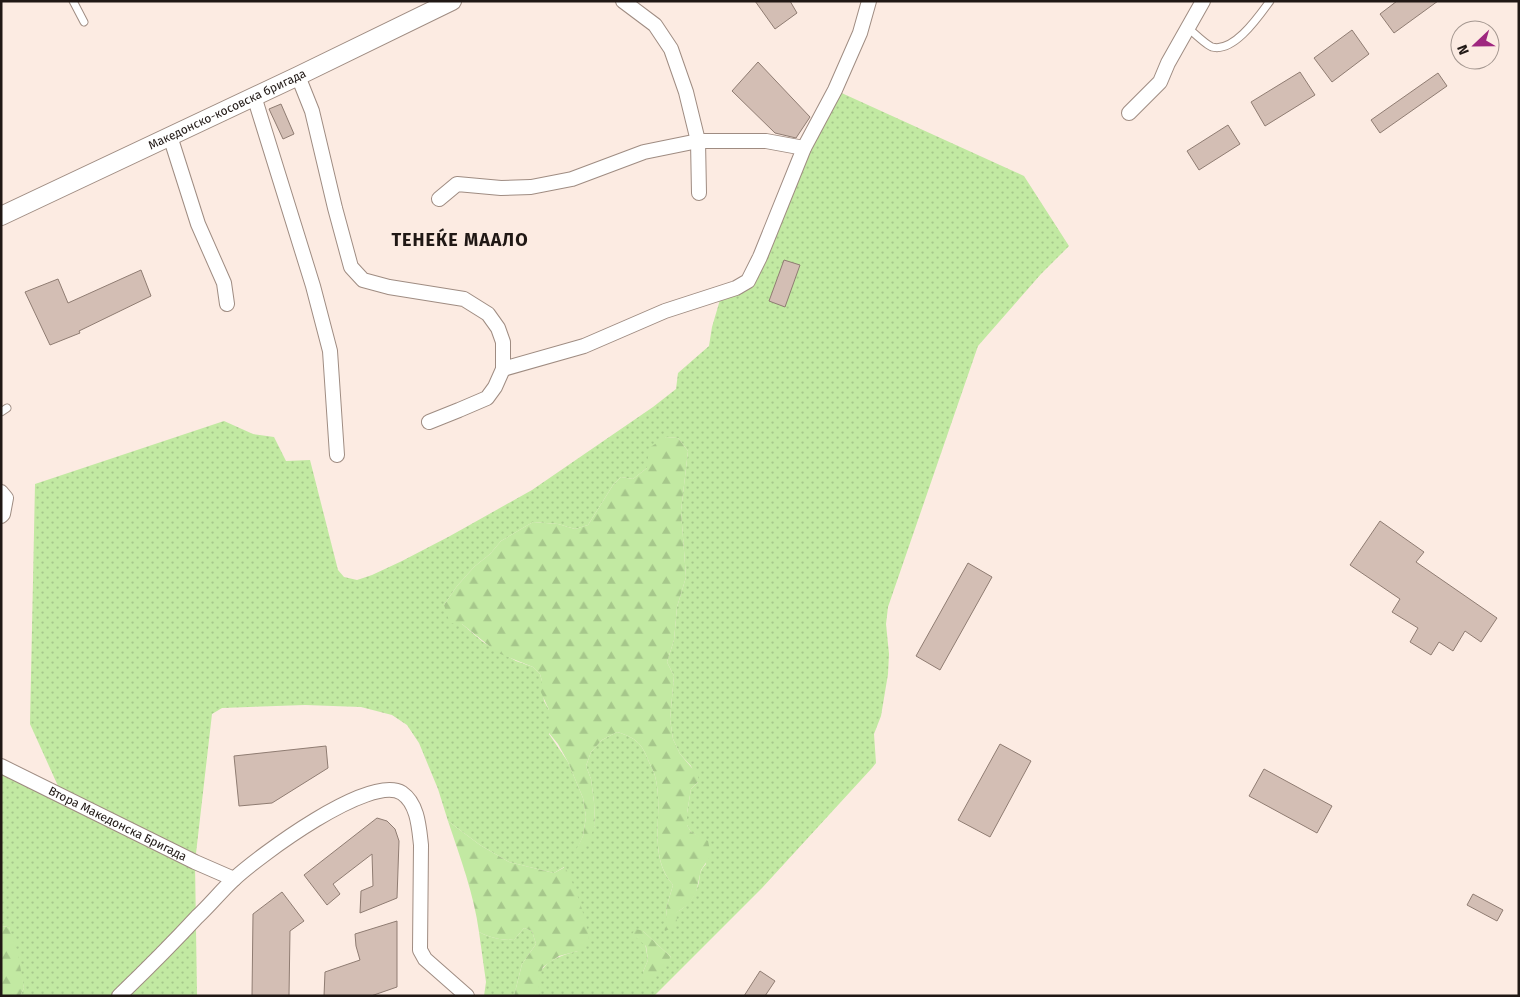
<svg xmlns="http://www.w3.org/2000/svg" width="1520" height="997" font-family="'Fira Sans',sans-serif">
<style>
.green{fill:url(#green-dots);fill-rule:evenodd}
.forest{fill:url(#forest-firs)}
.building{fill:#d3beb4;stroke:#8f7c72}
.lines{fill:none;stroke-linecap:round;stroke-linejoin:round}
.service-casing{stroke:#9f8c82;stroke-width:9}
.minor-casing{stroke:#9f8c82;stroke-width:16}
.tertiary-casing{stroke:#9f8c82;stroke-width:20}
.service{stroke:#fff;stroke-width:7}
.minor{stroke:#fff;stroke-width:14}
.tertiary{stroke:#fff;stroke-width:18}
.labels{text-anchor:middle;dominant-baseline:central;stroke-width:4;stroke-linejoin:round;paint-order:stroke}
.street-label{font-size:12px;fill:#201815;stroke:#fcebe2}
.district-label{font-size:18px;font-weight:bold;letter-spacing:1px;fill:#201815;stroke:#fcebe2}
</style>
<defs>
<pattern id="green-dots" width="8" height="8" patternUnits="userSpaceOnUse" patternTransform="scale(1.25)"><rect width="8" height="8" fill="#c2e9a2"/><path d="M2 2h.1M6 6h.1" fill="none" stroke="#a6c78b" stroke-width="1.8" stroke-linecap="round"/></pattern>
<pattern id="forest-firs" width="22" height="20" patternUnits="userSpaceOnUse" patternTransform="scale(1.25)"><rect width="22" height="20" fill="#c2e9a2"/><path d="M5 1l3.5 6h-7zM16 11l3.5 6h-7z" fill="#a6c78b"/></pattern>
</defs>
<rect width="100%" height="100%" fill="#fcebe2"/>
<path class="green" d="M835,90L1024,176L1069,246L1041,274L978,346L888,607L886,624L889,654L888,674L881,716L874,734L876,763L872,768L762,888L654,996H540C539,991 537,985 538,980C541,961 562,955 578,951L564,867L554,873L509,862L480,845L448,821L438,789L419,743L407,725L392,715L361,707L305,705L222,708L212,714L195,862L197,996H20L24,988L9,927L1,926V766L63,797L30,724L35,484L224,421L253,434L274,437L286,461L310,460L338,570L344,577L357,580L372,575L402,561L450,536L532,490L653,407L676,389L678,373L709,346L712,327L722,293L742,286ZM666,437L678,438L688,451L681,511L686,577L677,607L674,640L667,662L674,676L670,719L673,739L680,754L691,766L698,782L691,789L687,813V825L691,832L699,837L706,864C700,870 700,874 699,882C694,901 685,910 667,916L666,909L673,885C646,855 665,812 655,776C654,771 651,767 649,762C642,743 636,738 617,732L602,740L591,752L586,766L591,779L594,802L595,826L575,854L583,836L586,817L583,798L568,762L549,734V710L544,701L542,681L540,674L533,667L516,661L483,642L462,624L444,605L457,586L474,567L490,554L501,541L533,522L558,524L575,529L588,525L613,485L621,477L633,479L647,468ZM643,931L671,957L643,972L648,960Z
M524,928L532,931L536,944L522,964L514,996H484L486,982L479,932C491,938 500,940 514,940Z"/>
<path class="forest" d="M666,437L678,438L688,451L681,511L686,577L677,607L674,640L667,662L674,676L670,719L673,739L680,754L698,775V782L691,789L687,813V825L691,832L708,841L711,855L701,870L696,893L689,904L676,913L677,921L672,928L665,931L663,925L667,916L666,909L673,885C646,854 665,812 655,776C654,771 651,767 649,762C642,743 636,738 617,732L602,740L591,752L586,766L591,779L594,802L595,826L584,851L574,854L583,836L586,817L583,798L568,762L558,744L549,733V710L540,690L542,681L540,674L533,667L498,653L462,624L450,623L444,605L457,586L474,567L490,554L501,541L533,522L558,524L575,529L588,525L613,485L621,477L633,479L647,468L649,448Z
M448,821L480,845L509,862L554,873L565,867C577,890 584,913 589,938L578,951L559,956L543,967L538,981L540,996H514L522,964L536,944L532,931L524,928L514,940C500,940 491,938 479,932C474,894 460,857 448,821Z
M1,926L9,927L18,954L24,988L20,996L1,995Z
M636,929L643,931L671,957L646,983L643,972L648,960L646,946L632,934Z"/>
<path class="building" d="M755,1H790L797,13L775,29Z
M1397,1H1438L1394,33L1380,14Z
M1352,30L1369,54L1332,82L1314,58Z
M758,62L810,117L796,138L775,133L732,91Z
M1300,72L1315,95L1265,126L1251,102Z
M1438,73L1447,86L1380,133L1371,120Z
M281,104L294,134L283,139L269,109Z
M1228,125L1240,144L1199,170L1187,151Z
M784,260L800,265L785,307L769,301Z
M141,270L151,296L79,331L80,333L50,345L25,292L58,279L68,303Z
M1380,521L1424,552L1416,562L1497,618L1481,642L1465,631L1453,651L1439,642L1431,655L1410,642L1418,628L1392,612L1400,599L1350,565Z
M968,563L992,577L940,670L916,656Z
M1000,744L1031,761L990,837L958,820Z
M326,746L328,768L272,803L239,806L234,756Z
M1264,769L1332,806L1317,833L1249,796Z
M377,818L387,821L395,829L399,841L397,898L360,913L361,891L373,886L372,854L333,884L340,894L327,905L304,875Z
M282,892L304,921L290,931L289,996H252L253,914Z
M1473,894L1503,910L1497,921L1467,905Z
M397,921V987L371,996H324L325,972L360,960L356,946L355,934Z
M760,971L775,981L765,996H744Z"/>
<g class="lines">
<g class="service-casing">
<path id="service" d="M73,1L84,22
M1188,28C1194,33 1206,45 1212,47C1234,53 1259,16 1270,1
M1,412L7,408"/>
</g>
<g class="minor-casing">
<g id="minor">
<path d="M623,1L655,25L671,49L686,92L698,141L699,193"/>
<path d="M298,76L312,111L335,208L351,267L363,280L389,287L464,299L488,314L498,328L503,342V369L495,387L487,398L459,410L429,422"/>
<path d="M254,96L313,286L330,351L337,455"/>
<path d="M1129,113L1160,82L1168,63L1203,1"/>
<path d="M170,136L198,224L224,283L227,304"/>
<path d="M439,199L457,184L501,188L531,187L572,179L644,152L698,141H766L804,148"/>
<path d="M503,369L584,346L665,311L736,288L748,281L760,257L804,148L835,90L860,33L869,1"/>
<path d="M1,492L6,498L3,514L1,516"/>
<path id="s1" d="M1,766L195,862L234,879"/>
<path d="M119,996C146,970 172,944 197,917C210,905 221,891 234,879C259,856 370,773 402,793C418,804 419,828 421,845L420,950L425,959L467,996"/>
</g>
</g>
<g class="tertiary-casing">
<g id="tertiary">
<path id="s2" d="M1,216L298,76L452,1"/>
</g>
</g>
<use href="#service" class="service"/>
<use href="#minor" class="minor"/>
<use href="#tertiary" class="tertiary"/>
</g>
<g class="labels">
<g class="street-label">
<text stroke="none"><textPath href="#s2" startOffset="250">Македонско-косовска бригада</textPath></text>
<text stroke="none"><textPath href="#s1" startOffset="130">Втора Македонска Бригада</textPath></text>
</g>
<g class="district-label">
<text x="460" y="240">ТЕНЕЌЕ МААЛО</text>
</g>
</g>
<rect width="1520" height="997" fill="none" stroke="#201815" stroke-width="5"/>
<g transform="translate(1475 45) rotate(248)"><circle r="24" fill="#fcebe2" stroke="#a49790"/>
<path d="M0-4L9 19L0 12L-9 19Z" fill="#9f277f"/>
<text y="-8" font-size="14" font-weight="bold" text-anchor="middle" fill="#201815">N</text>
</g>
</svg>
